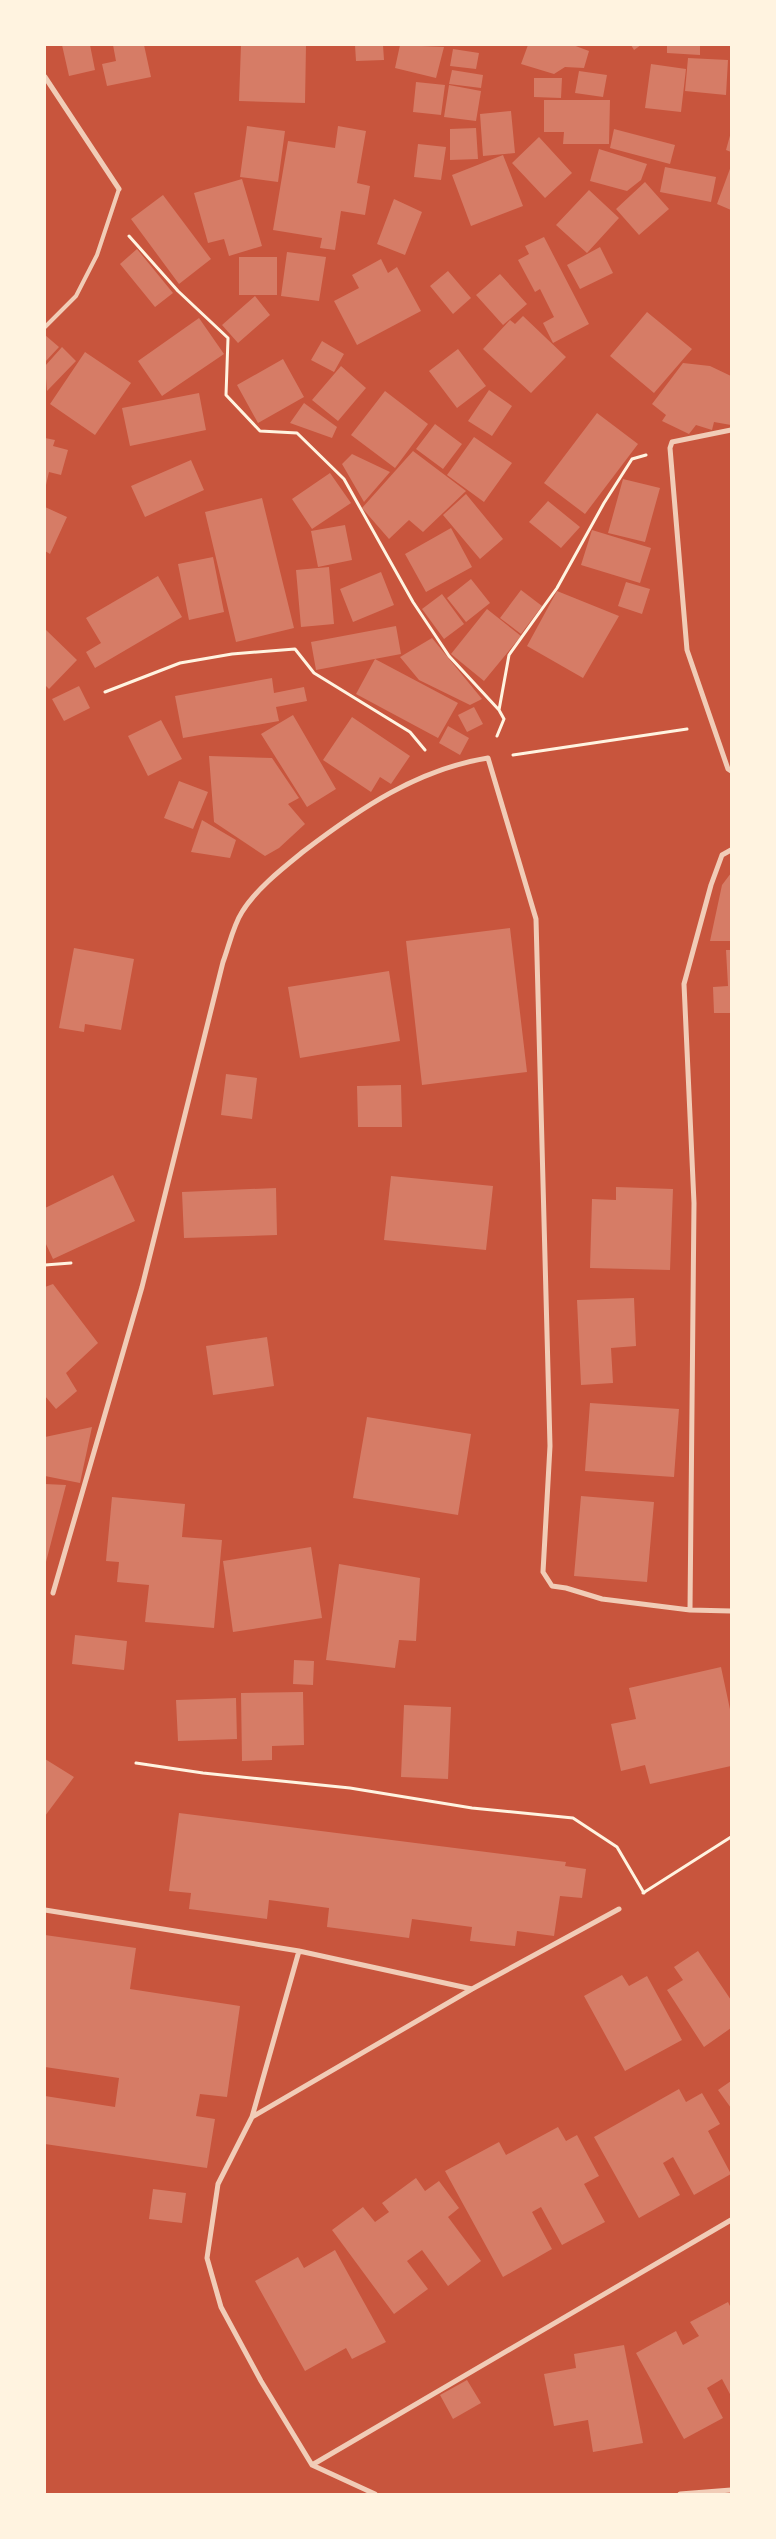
<svg xmlns="http://www.w3.org/2000/svg" width="776" height="2539" font-family="'PT Sans',sans-serif">
<style>
.building{fill:#d67c66}
.lines{fill:none;stroke-linecap:round;stroke-linejoin:round}
.path{stroke:#fff3e0;stroke-width:3}
.service{stroke:#f1ccb7;stroke-width:4}
.minor{stroke:#f1ccb7;stroke-width:5}
</style>
<rect width="100%" height="100%" fill="#c8553d"/>
<path class="building" d="M62,45H90L95,70L69,76Z
M113,45H144L151,77L107,86L102,64L116,61Z
M241,45H306L305,103L239,101Z
M355,45H383L384,60L356,61Z
M400,45L444,47L436,78L395,68Z
M528,45H573L589,51L584,68L565,67L554,74L521,64Z
M631,45H641L634,50Z
M667,45H700V55L667,53Z
M453,49L479,53L476,69L450,66Z
M688,58L728,60L726,95L685,91Z
M651,64L686,69L681,112L645,108Z
M452,70L483,75L481,88L449,84Z
M579,71L607,75L603,97L575,93Z
M534,78H562L561,98L534,97Z
M416,82L445,85L441,115L413,112Z
M449,85L481,91L476,121L444,117Z
M544,100H610L609,144H563L564,132H544Z
M511,111L515,153L483,156L480,114Z
M247,126L285,131L278,182L240,177Z
M338,126L366,131L357,183L370,186L365,215L341,211L335,250L320,248L322,238L273,230L288,141L335,148Z
M476,128L478,159L450,160V129Z
M614,129L675,145L670,164L610,148Z
M731,132V152L726,150Z
M539,137L572,173L545,198L512,163Z
M418,144L446,147L441,180L414,177Z
M599,149L647,164L641,180L627,191L590,181Z
M503,155L523,206L471,226L452,175Z
M731,166V210L717,204Z
M665,167L716,177L711,202L660,192Z
M242,179L262,246L229,256L224,239L208,243L194,193Z
M645,182L669,209L639,235L616,209Z
M589,190L619,218L587,253L556,225Z
M163,195L211,259L179,284L131,219Z
M394,199L422,212L405,255L377,244Z
M544,237L589,324L553,343L543,323L554,317L540,289L535,292L518,260L529,254L525,246Z
M600,247L613,273L580,289L567,265Z
M137,249L173,293L155,307L120,264Z
M287,252L326,257L319,301L281,296Z
M239,257H277V295H239Z
M381,259L388,273L397,267L421,311L357,345L334,301L359,288L352,275Z
M448,271L471,298L453,314L430,286Z
M500,274L527,304L503,325L476,295Z
M255,296L270,315L238,343L222,325Z
M647,312L692,349L654,393L610,356Z
M523,316L566,357L531,393L483,349L510,320L515,324Z
M199,318L224,354L162,396L138,361Z
M45,335L59,347L45,362Z
M322,341L344,354L334,372L311,360Z
M62,347L76,361L47,391L45,366Z
M458,349L486,386L457,408L429,371Z
M85,352L131,383L95,435L50,404Z
M283,359L304,397L258,423L237,385Z
M683,363L710,366L731,376V425L714,422L712,430L696,425L689,434L662,421L666,415L652,404Z
M341,366L366,388L338,421L312,400Z
M489,390L512,406L492,436L468,421Z
M385,391L428,424L395,468L351,435Z
M199,393L206,430L130,446L122,408Z
M304,403L337,427L332,438L290,423Z
M597,413L638,444L585,514L544,483Z
M435,424L462,444L443,469L416,449Z
M474,437L512,463L484,502L447,475Z
M45,438L55,440L53,446L68,450L61,475L49,472L46,485Z
M413,451L466,491L423,532L409,520L389,539L362,508Z
M352,454L390,472L364,502L342,464Z
M191,460L204,490L145,517L131,486Z
M330,473L351,503L312,529L292,499Z
M623,479L660,488L645,542L608,533Z
M466,494L503,539L480,559L443,515Z
M262,498L294,628L236,642L205,512Z
M548,501L580,527L561,548L529,522Z
M45,507L67,517L50,554L45,551Z
M345,525L352,560L318,567L311,531Z
M451,528L472,567L426,592L405,554Z
M592,530L651,548L640,583L581,565Z
M213,557L224,612L189,620L178,564Z
M329,567L334,624L301,627L296,570Z
M381,572L394,605L353,622L340,589Z
M158,576L182,617L95,668L86,652L101,643L86,618Z
M471,579L490,603L466,622L447,598Z
M626,582L650,589L642,614L618,606Z
M521,590L542,606L521,634L500,618Z
M557,591L619,616L583,678L527,646Z
M442,594L464,624L444,639L422,609Z
M487,609L521,636L484,681L451,654Z
M396,626L401,654L316,670L311,642Z
M45,629L77,660L49,689L45,685Z
M432,638L482,699L470,705L419,680L400,657Z
M375,659L458,703L438,738L356,694Z
M272,678L274,693L304,687L307,701L276,707L279,721L183,738L175,696Z
M79,686L90,708L64,721L52,699Z
M474,707L483,724L467,732L458,715Z
M293,715L336,789L307,807L261,734Z
M352,717L410,756L391,784L380,777L371,792L323,760Z
M161,720L182,759L148,776L128,736Z
M448,726L469,738L460,755L439,743Z
M209,756L272,758L299,798L288,804L305,824L279,848L265,856L214,822Z
M179,781L208,792L193,829L164,818Z
M202,820L236,840L230,858L191,852Z
M731,873V941H710L722,885Z
M510,928L527,1072L422,1085L406,941Z
M74,948L134,959L121,1030L85,1024L84,1032L59,1028Z
M726,950H731V1013H714L713,987L728,986Z
M389,971L400,1041L300,1058L288,987Z
M226,1074L257,1078L252,1119L221,1115Z
M401,1085L402,1127H358L357,1086Z
M113,1175L135,1221L53,1259L45,1242V1208Z
M391,1176L493,1186L486,1250L384,1240Z
M616,1187L673,1189L670,1270L590,1268L592,1199L616,1200Z
M276,1188L277,1235L184,1238L182,1192Z
M53,1284L98,1343L66,1373L77,1391L56,1409L45,1396V1287Z
M634,1298L636,1346L611,1348L613,1383L581,1385L577,1300Z
M267,1337L274,1386L213,1395L206,1346Z
M590,1403L679,1409L674,1477L585,1471Z
M367,1417L471,1434L458,1515L353,1498Z
M92,1427L80,1483L45,1476V1437Z
M45,1484L66,1485L46,1562H45Z
M581,1496L654,1502L647,1582L574,1576Z
M112,1497L185,1504L182,1537L222,1540L214,1628L145,1622L149,1585L117,1582L119,1562L106,1561Z
M311,1547L322,1618L233,1632L223,1561Z
M339,1564L420,1578L416,1641L399,1640L395,1668L326,1660Z
M75,1635L127,1641L124,1670L72,1664Z
M294,1660L314,1661L313,1685L293,1684Z
M721,1667L731,1714V1766L650,1784L645,1765L621,1771L611,1724L636,1719L629,1688Z
M303,1692L304,1745L272,1746V1760L242,1761L241,1693Z
M236,1698L237,1739L178,1741L176,1700Z
M404,1705L451,1707L448,1779L401,1777Z
M45,1759L74,1777L45,1816Z
M179,1813L566,1862L565,1866L586,1869L582,1898L560,1896L554,1936L517,1931L515,1946L470,1941L472,1927L412,1919L409,1938L327,1927L329,1908L269,1900L267,1919L189,1909L191,1893L169,1891Z
M45,1935L136,1948L130,1989L240,2006L227,2097L200,2094L196,2116L215,2119L207,2168L45,2144V2096L115,2107L119,2078L45,2067Z
M698,1951L731,2000V2028L704,2047L667,1990L683,1980L674,1967Z
M622,1975L629,1986L647,1976L682,2040L625,2071L584,1996Z
M731,2081V2108L718,2090Z
M679,2089L686,2102L702,2093L720,2124L708,2131L731,2174L694,2195L673,2157L663,2163L680,2195L639,2218L594,2137Z
M558,2127L566,2141L577,2135L599,2176L584,2184L605,2222L562,2245L541,2207L532,2212L552,2249L503,2277L445,2171L499,2142L506,2155Z
M416,2178L425,2191L439,2181L459,2208L448,2217L481,2261L448,2286L422,2250L407,2261L428,2289L394,2314L332,2230L363,2207L375,2222L389,2212L382,2203Z
M153,2189L186,2193L182,2223L149,2219Z
M335,2250L386,2342L352,2359L346,2348L305,2371L255,2281L298,2257L304,2268Z
M728,2302L731,2308V2396L722,2379L707,2388L723,2418L684,2439L636,2353L676,2331L683,2345L699,2336L690,2322Z
M624,2345L643,2443L593,2452L588,2420L554,2426L544,2374L576,2368L574,2354Z
M467,2380L481,2403L453,2419L440,2395Z"/>
<g class="lines">
<path class="path" d="M129,236L178,291L228,338L226,395L260,431L297,433L344,479L413,602L449,656L499,710L504,719L497,736
M105,692L180,663L232,654L295,649L314,673L410,732L425,750
M499,710L509,655L557,588L604,503L632,459L646,455
M513,755L687,729
M45,1265L71,1263
M136,1763L203,1773L350,1788L472,1808L573,1818L617,1847L644,1893
M643,1893L731,1837"/>
<path class="service" d="M45,327L76,296L97,255L119,189"/>
<path class="minor" d="M45,77L119,189
M731,430L672,442L670,448L687,650L728,769L731,771
M731,850L722,855L711,885L684,984L694,1203L690,1610L731,1611
M53,1593L142,1287L223,962C229,946 233,926 242,912C256,889 283,868 304,851C359,809 418,769 488,758L536,919L550,1446L543,1572L552,1586L566,1588L602,1599L690,1610
M45,1910L299,1951L472,1989
M299,1951L252,2117L218,2184L207,2258L221,2307L261,2381L312,2465L375,2494
M252,2117L472,1989L619,1909
M312,2465L731,2220
M680,2494L731,2490"/>
</g>
<rect width="776" height="2539" fill="none" stroke="#fff3e0" stroke-width="92"/>
</svg>
